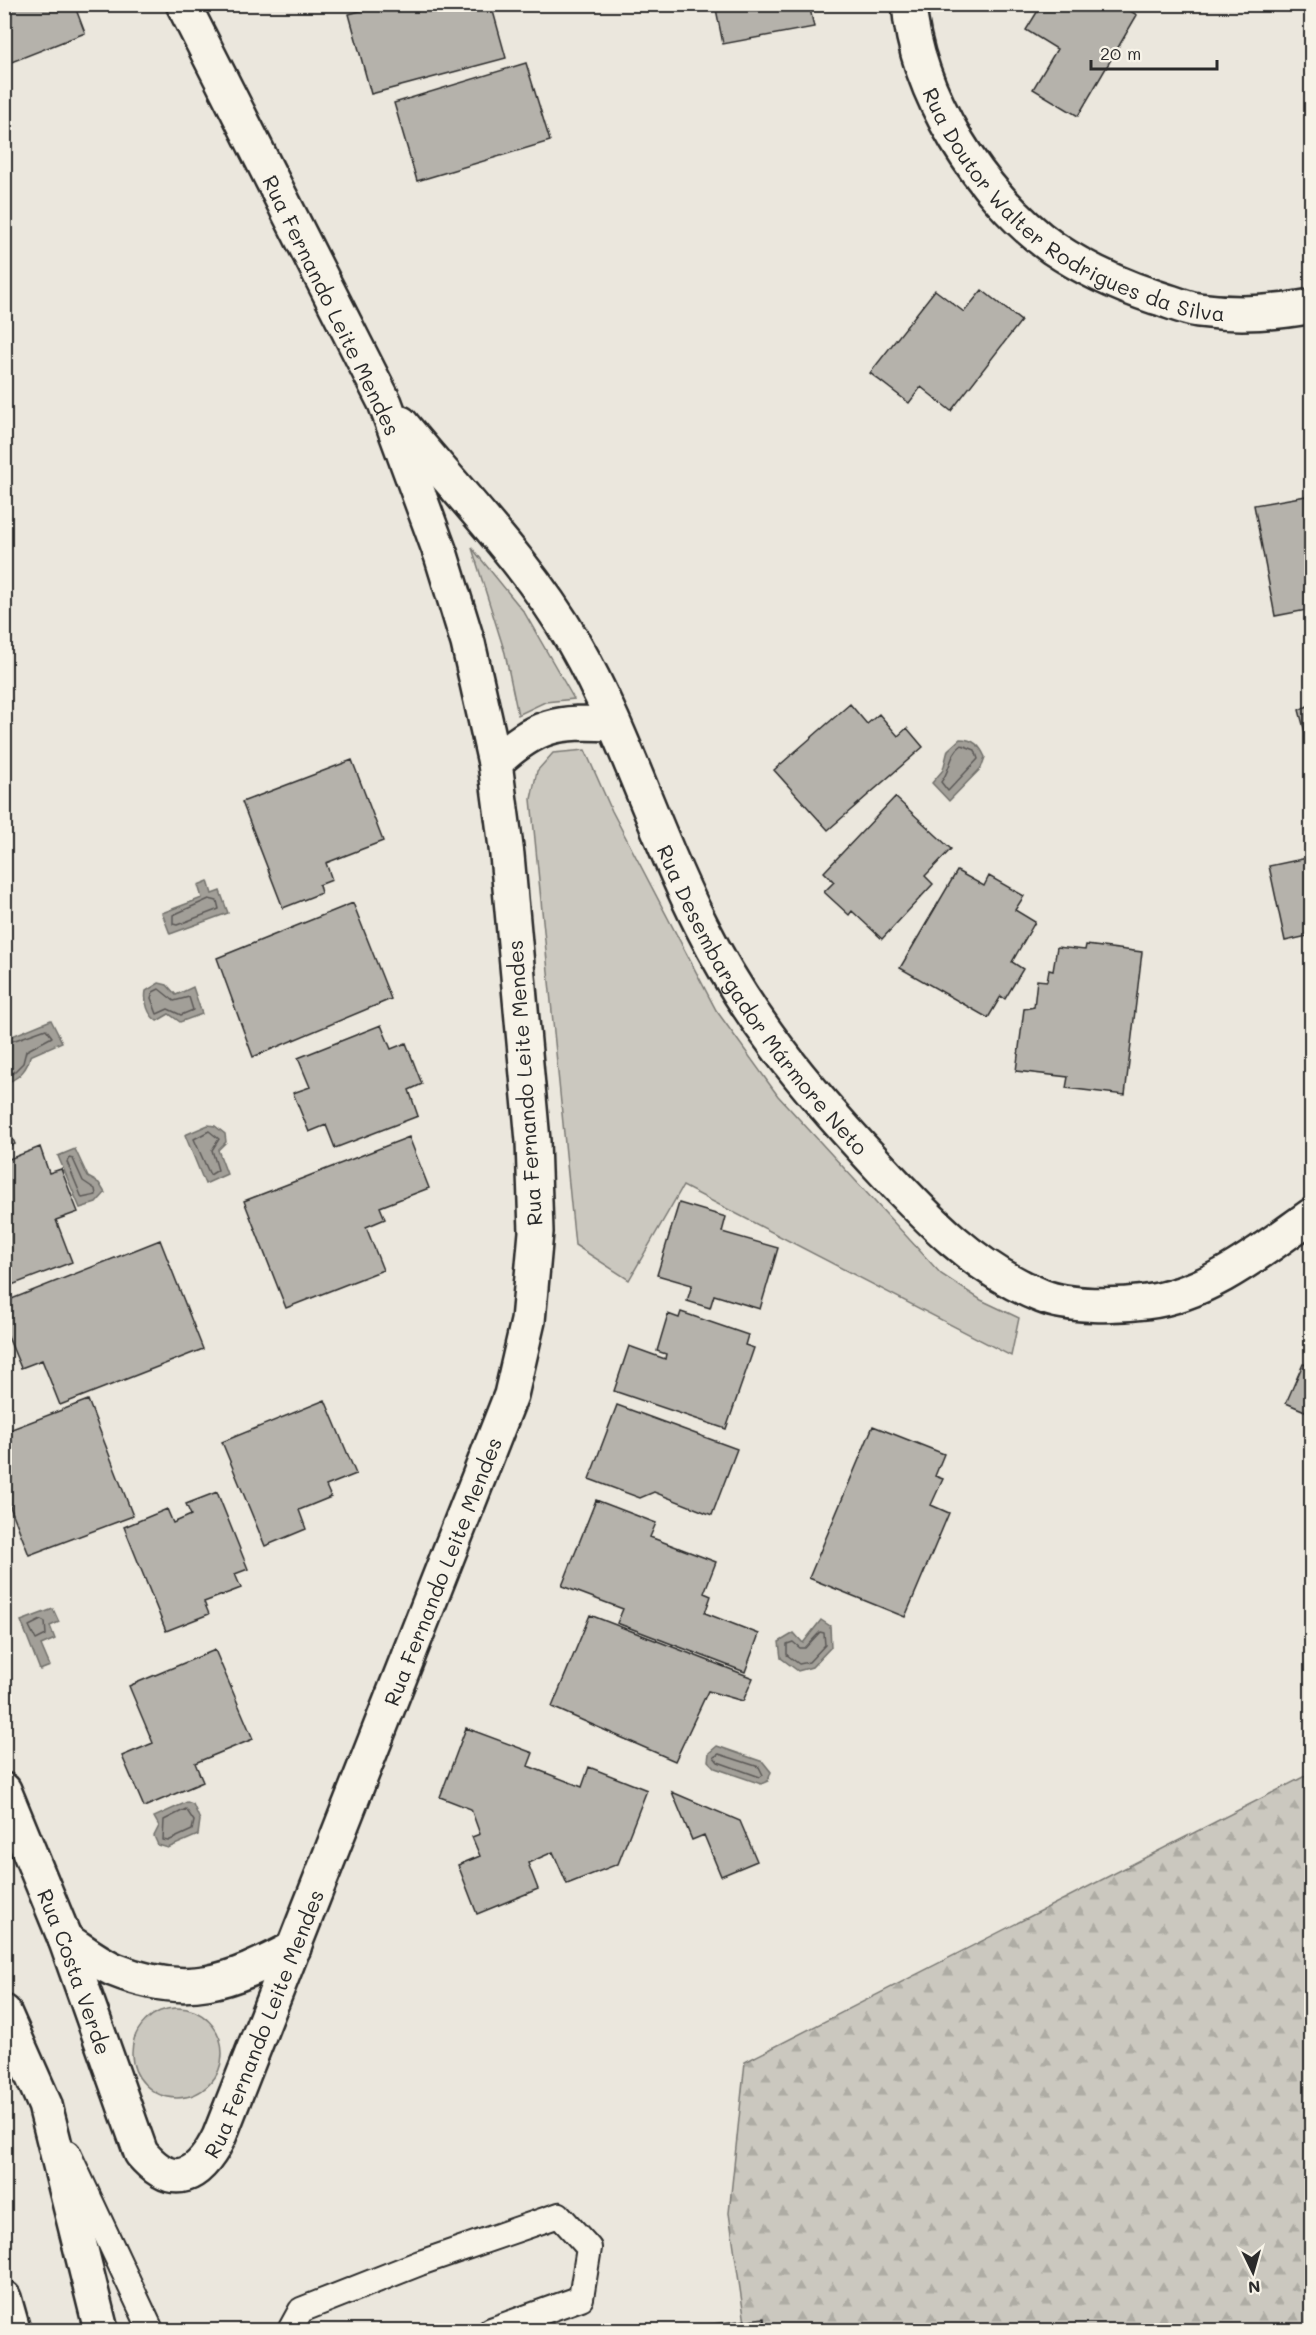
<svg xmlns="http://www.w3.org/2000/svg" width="1316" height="2335" font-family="Mali,sans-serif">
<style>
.green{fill:#cbc8bf;stroke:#7b7a75;stroke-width:1.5}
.forest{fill:url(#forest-firs);stroke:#7b7a75;stroke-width:1.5}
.water{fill:#a29f98;stroke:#72716c;stroke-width:1.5}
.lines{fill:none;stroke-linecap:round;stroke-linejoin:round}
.shore{stroke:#5b5957;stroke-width:1.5}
.building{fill:#b5b2ab;stroke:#2b2b2b;stroke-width:1.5}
.service-casing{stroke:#2b2b2b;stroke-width:28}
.minor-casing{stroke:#2b2b2b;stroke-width:38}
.primary-casing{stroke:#2b2b2b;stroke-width:38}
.service{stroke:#f7f3e8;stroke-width:24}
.minor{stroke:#f7f3e8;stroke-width:33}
.primary{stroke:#f7f3e8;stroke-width:33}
.labels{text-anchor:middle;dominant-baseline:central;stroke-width:5;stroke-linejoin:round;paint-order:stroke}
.street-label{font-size:21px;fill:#2b2b2b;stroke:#f7f3e8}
</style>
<defs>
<pattern id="forest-firs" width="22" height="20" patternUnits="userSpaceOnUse" patternTransform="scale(1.5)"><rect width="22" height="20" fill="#cbc8bf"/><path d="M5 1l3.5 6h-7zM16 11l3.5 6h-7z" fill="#aeaca4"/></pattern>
</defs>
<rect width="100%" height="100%" fill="#ebe7dd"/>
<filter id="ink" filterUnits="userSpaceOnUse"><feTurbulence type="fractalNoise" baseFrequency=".0167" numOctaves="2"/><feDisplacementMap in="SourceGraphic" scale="12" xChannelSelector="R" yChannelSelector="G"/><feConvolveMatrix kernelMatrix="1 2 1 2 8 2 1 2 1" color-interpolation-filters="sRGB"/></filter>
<g filter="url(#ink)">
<path class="green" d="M472,548L524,612L574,699L545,702L518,715L505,653Z
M585,750L612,811L716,1010L778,1096L941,1274L981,1300L1019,1318L1011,1356L683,1186L629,1280L575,1245L531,799L537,771L553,753Z
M132 2053a45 45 0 1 1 90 0a45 45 0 1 1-90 0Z"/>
<path class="forest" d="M1311,1773V2330H746L729,2213L745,2062Z"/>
<path class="water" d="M960,739C974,739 980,746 985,757L981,768L949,801L932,783L943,770L948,750Z
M208,881L212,894L220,891L228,913L170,934L162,913L202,898L198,885Z
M159,983L167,985L176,995L193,987L202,1014L180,1022L169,1014L157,1021C148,1015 144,1002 146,991Z
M51,1020L62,1042L30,1056C28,1067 20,1078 8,1082L5,1072V1039Z
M208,1125L215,1126L225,1134L226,1142L218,1150L227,1174L205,1184L185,1135Z
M75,1149L88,1177L99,1183L105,1193L96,1203L80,1208L58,1156Z
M53,1609L59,1622L50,1626L55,1639L41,1645L50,1666L40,1670L21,1621Z
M821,1620L830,1626L831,1647L812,1667L798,1671L781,1658L779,1642L794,1633L803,1643Z
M717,1746L763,1762L771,1772L768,1781L761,1784L715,1768L708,1761L709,1753Z
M187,1802L193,1804L200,1820L198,1835L168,1848L158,1845L154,1836L159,1826L154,1817Z"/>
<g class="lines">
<path class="shore" d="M962,745L975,750L978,759L948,791L941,782C951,770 949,754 962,745Z
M209,899L217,901L219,909L177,925L173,924V915Z
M159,989L174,1001L189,997L193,1010L181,1015L168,1009L157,1014L151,998L153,992Z
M4,1044L46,1029L52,1037L26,1051L23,1063L13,1073L4,1072
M209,1131L219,1139L212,1150L218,1170L210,1175L194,1139Z
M69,1158L73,1159L83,1181L95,1189L96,1195L82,1198L67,1162Z
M41,1620L45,1622L46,1635L36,1640L29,1626Z
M820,1632L824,1633L825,1645L809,1662L799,1664L787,1655V1644L793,1642L800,1648H805Z
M719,1754L759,1767L763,1775L760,1777L718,1762L714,1757Z
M186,1809L194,1821L192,1830L168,1841L163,1840L164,1820Z"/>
</g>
<path class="building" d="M21,4H74L85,33L4,65V11Z
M385,4H491L506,58L371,94L349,14Z
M715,4H809L814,27L723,44Z
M1031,4H1119L1137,15L1078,116L1033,89L1057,49L1026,30L1039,9Z
M526,63L550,141L417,181L394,103Z
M935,290L964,312L982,290L1021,321L951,411L921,387L909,403L870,373Z
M1312,495V609L1275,616L1254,505Z
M850,704L867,724L879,714L898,736L907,728L923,747L828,830L774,770Z
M1312,704V758L1299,710Z
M352,760L383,841L326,863L332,880L319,885L321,893L283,908L242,802Z
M895,797L951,849L925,876L933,884L882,939L852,911L849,915L824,892L834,882L824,872Z
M1312,857V935L1285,941L1269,866Z
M957,871L984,886L989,876L1024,896L1015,910L1035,922L1012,962L1023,969L1005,999L1001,996L988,1018L900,968Z
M353,903L391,999L253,1057L217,958Z
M1086,945L1142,952L1125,1095L1066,1088L1068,1077L1016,1071L1024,1009L1034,1007L1037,980L1047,981L1049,970L1053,971L1057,947L1085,950Z
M381,1025L391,1049L406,1043L422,1084L409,1090L418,1116L335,1148L326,1125L309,1132L293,1093L310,1087L298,1058Z
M4,1119L15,1144L4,1148Z
M409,1137L429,1188L380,1207L385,1219L366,1227L383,1270L286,1308L244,1201Z
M40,1147L49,1173L61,1169L78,1212L56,1220L72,1262L4,1288V1161Z
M679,1203L726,1217L722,1232L778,1248L760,1309L714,1295L710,1308L687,1301L692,1285L657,1275Z
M160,1240L203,1349L60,1405L42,1360L21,1368L4,1327V1302Z
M681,1312L748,1335L745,1345L754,1348L726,1429L614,1391L629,1346L665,1359L666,1354L657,1351L668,1314L679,1318Z
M1303,1364L1312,1366V1414L1286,1403Z
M88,1400L133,1516L29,1555L4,1491V1432Z
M325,1400L356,1474L326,1486L331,1497L299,1510L306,1529L265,1546L222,1442Z
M617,1405L737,1449L712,1515L654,1492L640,1498L589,1479Z
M873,1426L944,1454L935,1476L943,1479L931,1505L949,1513L905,1617L809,1578Z
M217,1492L248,1569L235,1574L241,1588L204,1602L209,1614L166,1631L124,1527L167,1509L173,1523L191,1515L186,1504Z
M596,1500L656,1523L650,1537L716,1562L704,1593L711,1596L705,1613L759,1634L745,1672L617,1623L623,1609L562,1586Z
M590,1615L753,1678L743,1701L708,1691L675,1761L552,1707Z
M215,1650L253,1739L195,1763L203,1782L144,1807L122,1756L153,1743L129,1686Z
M466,1728L533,1753L528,1766L582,1787L589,1767L647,1790L618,1864L567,1884L553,1852L528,1863L538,1889L477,1914L458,1865L480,1856L472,1837L480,1834L471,1809L440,1797Z
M672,1792L740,1821L757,1861L721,1876L704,1835L692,1840Z
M764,2318L765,2330H661Z"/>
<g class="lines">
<g class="service-casing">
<path id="service" d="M68,2153L151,2330
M290,2330L301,2310L420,2263L559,2215L589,2248L581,2298L491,2330"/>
</g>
<g class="minor-casing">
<g id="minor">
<path id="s1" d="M909,4C916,93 980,196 1053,248C1084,269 1119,285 1155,297C1169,301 1184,308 1198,310C1235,315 1276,313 1312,306"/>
<path id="s2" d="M401,423C460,495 528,563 574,643C625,732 654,833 701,925C747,1017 804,1086 874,1161C923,1214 973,1269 1042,1296C1069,1307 1117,1306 1146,1302C1209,1294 1261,1251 1312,1215"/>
<path d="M495,763C536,724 557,721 613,724"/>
<path id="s3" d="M4,1790L65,1939L141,2153C174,2192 199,2177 219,2137L511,1395L528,1321L536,1232L533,1141L507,855L495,763L468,643L441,555L385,403L183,4"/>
<path d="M65,1939C81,1949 98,1963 115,1970C187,1999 230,1982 294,1948"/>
</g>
</g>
<g class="primary-casing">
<path id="primary" d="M4,2012L45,2105L101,2330
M4,2298L13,2330"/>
</g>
<use href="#service" class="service"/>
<use href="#minor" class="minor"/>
<use href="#primary" class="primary"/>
</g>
</g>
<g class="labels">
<g class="street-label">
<text stroke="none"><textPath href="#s1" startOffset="282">Rua Doutor Walter Rodrigues da Silva</textPath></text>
<text transform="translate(332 305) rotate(64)">Rua Fernando Leite Mendes</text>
<text stroke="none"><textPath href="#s2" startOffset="686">Rua Desembargador Mármore Neto</textPath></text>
<text transform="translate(524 1083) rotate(-94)">Rua Fernando Leite Mendes</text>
<text stroke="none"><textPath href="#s3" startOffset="1100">Rua Fernando Leite Mendes</textPath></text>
<text stroke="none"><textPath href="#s3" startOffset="195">Rua Costa Verde</textPath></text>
<text stroke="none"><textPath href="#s3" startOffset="614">Rua Fernando Leite Mendes</textPath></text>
</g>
</g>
<rect width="1316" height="2335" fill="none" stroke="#f7f3e8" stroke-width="24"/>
<rect x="12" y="12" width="1292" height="2311" fill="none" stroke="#2b2b2b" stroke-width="2" filter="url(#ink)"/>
<g transform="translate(1253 2272) rotate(175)" stroke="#f7f3e8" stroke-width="4.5" paint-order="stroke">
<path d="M0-4.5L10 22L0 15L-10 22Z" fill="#2b2b2b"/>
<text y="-9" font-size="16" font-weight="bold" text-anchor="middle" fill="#2b2b2b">N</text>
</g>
<path d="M1091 60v9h126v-9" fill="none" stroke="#2b2b2b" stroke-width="3"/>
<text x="1100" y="60" font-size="18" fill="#2b2b2b" stroke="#f7f3e8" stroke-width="4.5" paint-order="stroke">20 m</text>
</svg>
